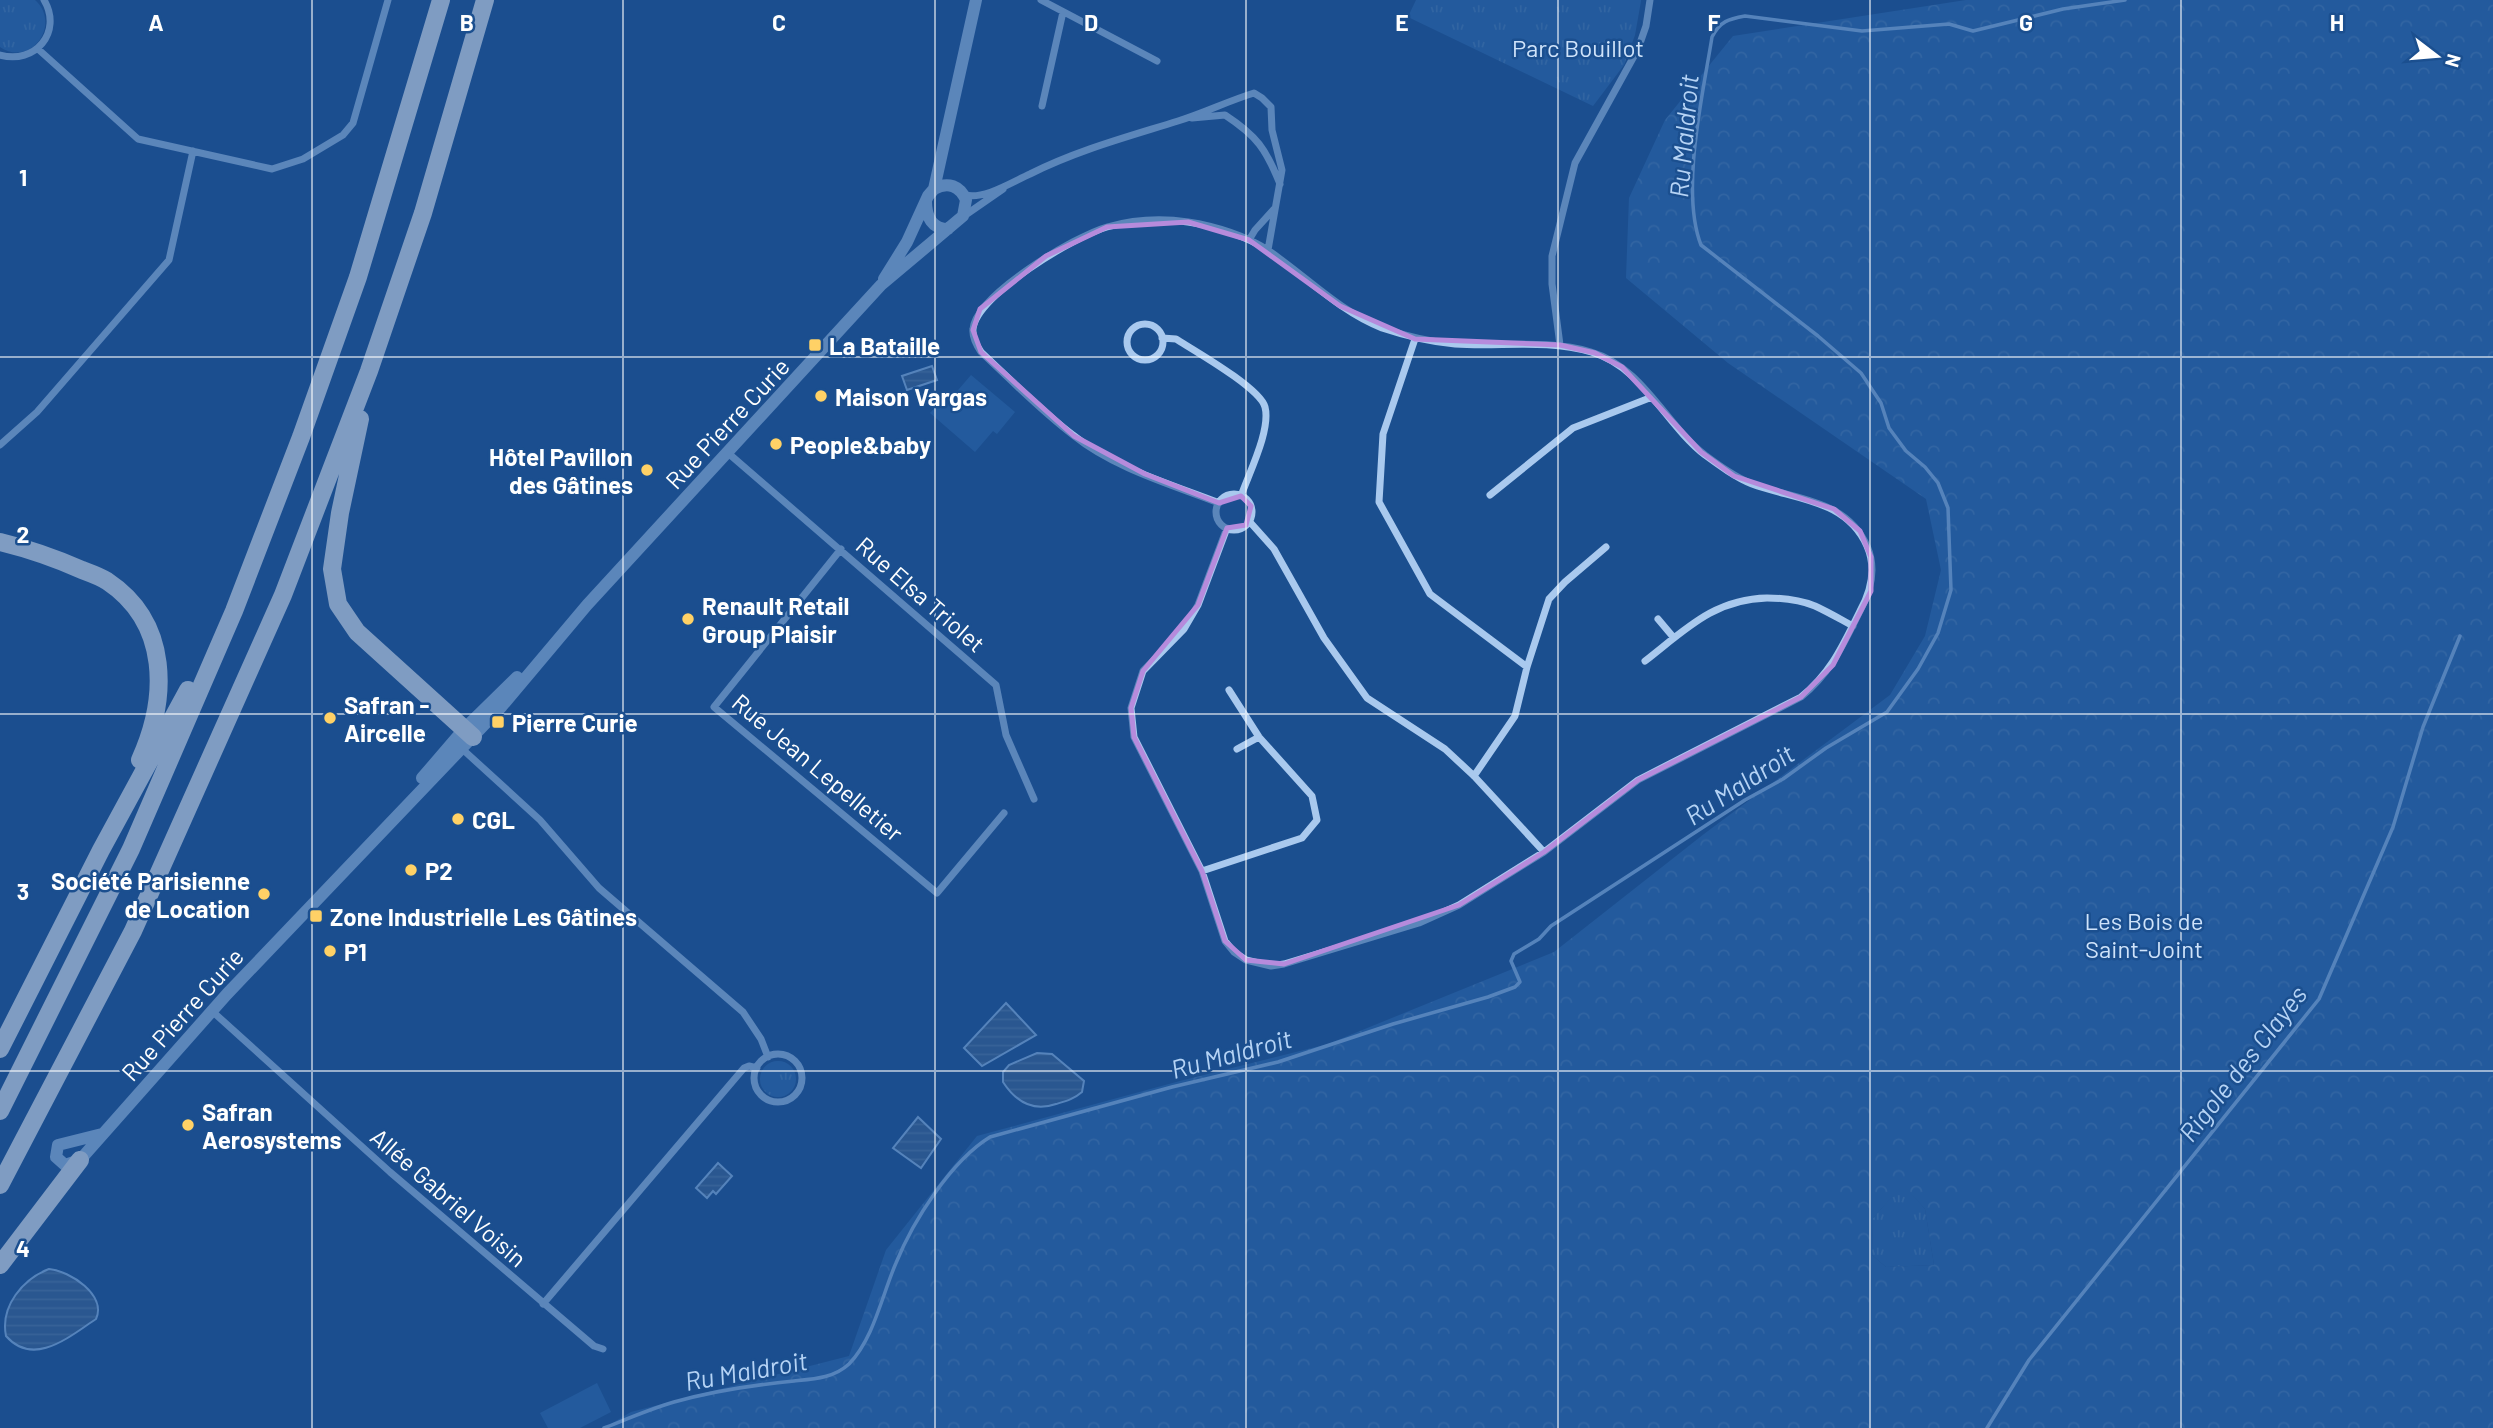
<svg xmlns="http://www.w3.org/2000/svg" width="2493" height="1428" font-family="Barlow,sans-serif">
<style>
.grass{fill:url(#grass-tufts)}
.forest{fill:url(#forest-crowns);fill-rule:evenodd}
.pitch{fill:#2e69ad}
.water{fill:url(#water-rules);stroke:#9cc4f0;stroke-width:2}
.lines{fill:none;stroke-linecap:round;stroke-linejoin:round}
.stream{stroke:#9cc4f0;stroke-width:3.5}
.minor{stroke:#a9c9ee;stroke-width:7}
.tertiary{stroke:#a9c9ee;stroke-width:12}
.trunk{stroke:#f8faff;stroke-width:18}
.marked{fill:none;stroke:#b68bdc;stroke-width:5;stroke-linejoin:round}
.grid{fill:none;stroke:#fff;stroke-width:2;stroke-opacity:0.55}
.poi-dot{fill:#ffd166;stroke:#1b4f8f;stroke-width:2.5}
.labels{text-anchor:middle;dominant-baseline:central;stroke-width:5;stroke-linejoin:round;paint-order:stroke}
.park-label{font-size:24px;fill:#cfe3fa;stroke:#1b4f8f}
.poi-label{font-size:24px;font-weight:bold;fill:#fff;stroke:#1b4f8f;text-anchor:start}
.street-label{font-size:24px;fill:#fff;stroke:#1b4f8f}
.water-label{font-size:26px;font-style:italic;fill:#b5d3f5;stroke:#1b4f8f}
.grid-label{font-size:23px;text-anchor:middle;font-weight:bold;fill:#fff;stroke:#1b4f8f;stroke-width:5;stroke-linejoin:round;paint-order:stroke}
</style>
<defs>
<pattern id="grass-tufts" width="24" height="20" patternUnits="userSpaceOnUse" patternTransform="scale(1.75)"><rect width="24" height="20" fill="#2e69ad"/><path d="M3 7l-1-3M5 7V3M7 7l1-3M15 17l-1-3M17 17v-4M19 17l1-3" fill="none" stroke="#4d80b9"/></pattern>
<pattern id="forest-crowns" width="20" height="18" patternUnits="userSpaceOnUse" patternTransform="scale(1.75)"><rect width="20" height="18" fill="#2e69ad"/><path d="M2 6a3 3 0 1 1 6 0M12 15a3 3 0 1 1 6 0" fill="none" stroke="#4d80b9"/></pattern>
<pattern id="water-rules" width="6" height="5" patternUnits="userSpaceOnUse" patternTransform="scale(1.75)"><rect width="6" height="5" fill="#3c6290"/><path d="M0 2.5h6" fill="none" stroke="#597aa1"/></pattern>
</defs>
<rect width="100%" height="100%" fill="#1b4f8f"/>
<path class="grass" d="M0,0H35C62,24 31,68 0,47Z
M1416,0H1641V1L1635,35L1624,65L1593,106L1408,17Z
M760 1079a18 18 0 1 1 36 0a18 18 0 1 1-36 0Z
M1903,1184L1925,1209L1934,1265L1886,1267L1872,1255L1873,1218Z"/>
<path class="forest" d="M1966,0H2493V1428H604L631,1412L849,1356L886,1250L977,1136L1180,1081L1328,1044L1554,952L1704,834L1890,695L1925,636L1941,570L1926,499L1728,363L1626,278L1629,198L1665,120L1733,36ZM1903,1185L1925,1209L1934,1265L1886,1267L1872,1255L1873,1218Z"/>
<path class="pitch" d="M971,375L1015,412L997,434L993,431L975,452L930,413L949,393L953,396Z
M597,1383L611,1412L580,1428H548L540,1413Z"/>
<path class="water" d="M932,366L937,380L907,390L902,376Z
M1006,1003L1036,1035L982,1066L964,1048Z
M1037,1053L1052,1054L1084,1081L1082,1092C1074,1099 1066,1101 1056,1104C1033,1112 1016,1102 1003,1082V1072L1009,1065Z
M918,1117L941,1139L921,1168L893,1148Z
M718,1163L732,1176L716,1194L713,1191L707,1198L696,1188Z
M49,1269C70,1271 107,1295 96,1319C70,1336 34,1368 6,1336C0,1306 23,1279 49,1269Z"/>
<g class="lines">
<path class="stream" d="M604,1428C627,1419 650,1409 674,1402C713,1391 753,1385 794,1381C814,1379 834,1378 849,1364C874,1338 882,1295 896,1263C913,1221 951,1161 990,1137L1172,1087L1278,1062L1393,1024L1488,997L1515,987L1520,982L1511,961L1514,954L1539,939L1551,926L1745,800L1783,779L1826,748L1887,712L1918,669L1938,633L1951,590L1948,508L1938,483L1925,467L1906,451L1889,428L1881,403L1861,373L1818,336L1701,245C1680,191 1703,94 1712,37C1720,21 1729,19 1745,16L1862,31L1949,24L1973,31L2063,9L2125,0
M1987,1428L2029,1360L2319,999L2393,827L2423,727L2460,636"/>
<path class="minor" d="M1041,0L1157,61
M38,49L138,139L272,169L303,159L343,135L353,123L388,0
M0,55C35,65 63,32 44,0
M1042,106L1063,12
M1192,118L1225,115C1257,136 1266,149 1280,184
M965,195C984,200 1012,182 1030,174C1078,150 1127,137 1178,121C1204,113 1228,101 1254,93L1262,98L1271,107L1272,130L1282,170L1268,250
M964,216L1003,189
M1249,240L1255,230L1274,209
M1127 342a18 18 0 1 1 36 0a18 18 0 1 1-36 0Z
M1162,338L1176,339C1195,351 1260,388 1265,407C1271,430 1249,473 1241,496
M1415,339L1383,434L1379,502L1430,594L1527,667
M1560,345L1552,284V256L1575,163L1638,49L1646,26L1650,0
M0,445L37,412L169,260L193,151
M728,453L996,685L1006,735L1034,799
M1216 512a18 18 0 1 1 36 0a18 18 0 1 1-36 0Z
M1490,495L1573,428L1652,397
M1219,503C1170,484 1114,468 1073,435C1040,410 1011,380 981,352C977,346 972,338 973,329C976,295 1075,236 1107,227C1132,220 1162,218 1188,222C1215,226 1247,236 1269,251C1307,277 1339,311 1382,328C1406,336 1429,342 1455,344C1500,347 1547,339 1591,352C1643,367 1665,424 1705,455C1720,466 1735,477 1752,484C1796,500 1846,499 1867,546C1877,569 1871,591 1860,611C1843,645 1831,673 1801,697L1638,780L1544,852L1459,905L1419,923L1284,964L1271,966L1246,960L1234,952L1225,941L1202,871L1134,737L1131,708L1143,671L1184,629L1198,605L1227,528
M1249,521L1274,549L1324,638L1367,698L1445,749L1474,776L1544,852
M841,549L714,707L937,893L1004,813
M1658,619L1674,638
M1645,661C1685,630 1714,599 1767,598C1783,598 1800,600 1815,606C1828,612 1840,619 1853,626
M459,746L540,820L599,888L743,1012L761,1039L768,1057
M1237,749L1259,737
M1474,776L1515,716L1527,667L1549,599L1565,582L1606,547
M1202,871L1302,838L1317,820L1312,796L1259,737L1229,690
M212,1011L390,1172L594,1346L603,1349
M754 1078a24 24 0 1 1 48 0a24 24 0 1 1-48 0Z
M543,1304L744,1068L749,1066L757,1068"/>
<path class="tertiary" d="M926,201C926,217 932,229 948,229
M884,279L907,242L928,196L934,189L976,0
M422,778L465,728L517,677
M102,1134L58,1145L56,1157L65,1165L80,1160L227,994L502,706L587,605L881,285L963,216L966,200C960,186 948,181 934,189"/>
<path class="trunk" d="M360,419L340,513L332,569L338,604L357,632L473,737
M0,542C29,549 55,558 82,570C90,573 99,576 107,581C170,623 168,698 140,760
M0,1049L101,850L188,690
M0,1111L131,849L234,611L301,437L358,277L441,0
M0,1185L133,931L283,595L369,371L423,213L485,0
M0,1265L80,1160"/>
</g>
<path d="M0 0H2493V1428H0ZM1188,222L1249,240L1340,306L1415,339L1560,345L1595,353L1622,367L1701,452L1734,476L1834,509L1860,531L1871,557V591L1833,665L1801,697L1638,780L1544,852L1459,905L1284,964L1246,960L1225,941L1202,871L1134,737L1131,708L1143,671L1198,605L1227,528L1246,525L1251,506L1241,496L1219,503L1145,474L1074,436L981,352L973,330L980,309L1046,256L1107,227Z" fill="#1b4f8f" fill-opacity=".55" fill-rule="evenodd"/>
<path class="marked" d="M1188,222L1249,240L1340,306L1415,339L1560,345L1595,353L1622,367L1701,452L1734,476L1834,509L1860,531L1871,557V591L1833,665L1801,697L1638,780L1544,852L1459,905L1284,964L1246,960L1225,941L1202,871L1134,737L1131,708L1143,671L1198,605L1227,528L1246,525L1251,506L1241,496L1219,503L1145,474L1074,436L981,352L973,330L980,309L1046,256L1107,227Z"/>
<path class="grid" d="M312,0V1428M623,0V1428M935,0V1428M1246,0V1428M1558,0V1428M1870,0V1428M2181,0V1428M0,357H2493M0,714H2493M0,1071H2493"/>
<g class="poi-dot">
<rect x="808" y="338" width="14" height="14" rx="3.5"/>
<circle cx="821" cy="396" r="7"/>
<circle cx="776" cy="444" r="7"/>
<circle cx="647" cy="470" r="7"/>
<circle cx="688" cy="619" r="7"/>
<circle cx="330" cy="718" r="7"/>
<rect x="491" y="715" width="14" height="14" rx="3.5"/>
<circle cx="458" cy="819" r="7"/>
<circle cx="411" cy="870" r="7"/>
<circle cx="264" cy="894" r="7"/>
<rect x="309" y="909" width="14" height="14" rx="3.5"/>
<circle cx="330" cy="951" r="7"/>
<circle cx="188" cy="1125" r="7"/>
</g>
<g class="labels">
<g class="park-label">
<text x="1578" y="47">Parc Bouillot</text>
<text x="2144" y="920">Les Bois de<tspan x="2144" dy="28">Saint-Joint</tspan></text>
</g>
<g class="poi-label">
<text x="829" y="345">La Bataille</text>
<text x="835" y="396">Maison Vargas</text>
<text x="790" y="444">People&amp;baby</text>
<text x="633" y="456" text-anchor="end">Hôtel Pavillon<tspan x="633" dy="28">des Gâtines</tspan></text>
<text x="702" y="605">Renault Retail<tspan x="702" dy="28">Group Plaisir</tspan></text>
<text x="344" y="704">Safran -<tspan x="344" dy="28">Aircelle</tspan></text>
<text x="512" y="722">Pierre Curie</text>
<text x="472" y="819">CGL</text>
<text x="425" y="870">P2</text>
<text x="250" y="880" text-anchor="end">Société Parisienne<tspan x="250" dy="28">de Location</tspan></text>
<text x="330" y="916">Zone Industrielle Les Gâtines</text>
<text x="344" y="951">P1</text>
<text x="202" y="1111">Safran<tspan x="202" dy="28">Aerosystems</tspan></text>
</g>
<g class="street-label">
<text transform="translate(727 423) rotate(-47)">Rue Pierre Curie</text>
<text transform="translate(921 594) rotate(41)">Rue Elsa Triolet</text>
<text transform="translate(818 767) rotate(40)">Rue Jean Lepelletier</text>
<text transform="translate(182 1014) rotate(-48)">Rue Pierre Curie</text>
<text transform="translate(449 1197) rotate(41)">Allée Gabriel Voisin</text>
</g>
<g class="water-label">
<text transform="translate(1683 136) rotate(-85)">Ru Maldroit</text>
<text transform="translate(1739 784) rotate(-33)">Ru Maldroit</text>
<text transform="translate(1231 1053) rotate(-15)">Ru Maldroit</text>
<text transform="translate(2242 1063) rotate(-52)">Rigole des Clayes</text>
<text transform="translate(746 1370) rotate(-10)">Ru Maldroit</text>
</g>
</g>
<g class="grid-label">
<text x="156" y="31">A</text>
<text x="467" y="31">B</text>
<text x="779" y="31">C</text>
<text x="1091" y="31">D</text>
<text x="1402" y="31">E</text>
<text x="1714" y="31">F</text>
<text x="2026" y="31">G</text>
<text x="2337" y="31">H</text>
<text x="23" y="186">1</text>
<text x="23" y="543">2</text>
<text x="23" y="900">3</text>
<text x="23" y="1257">4</text>
</g>
<g transform="translate(2437 56) rotate(106)" stroke="#1b4f8f" stroke-width="5" paint-order="stroke">
<path d="M0-5L12 26L0 18L-12 26Z" fill="#ffffff"/>
<text y="-10" font-size="19" font-weight="bold" text-anchor="middle" fill="#ffffff">N</text>
</g>
</svg>
